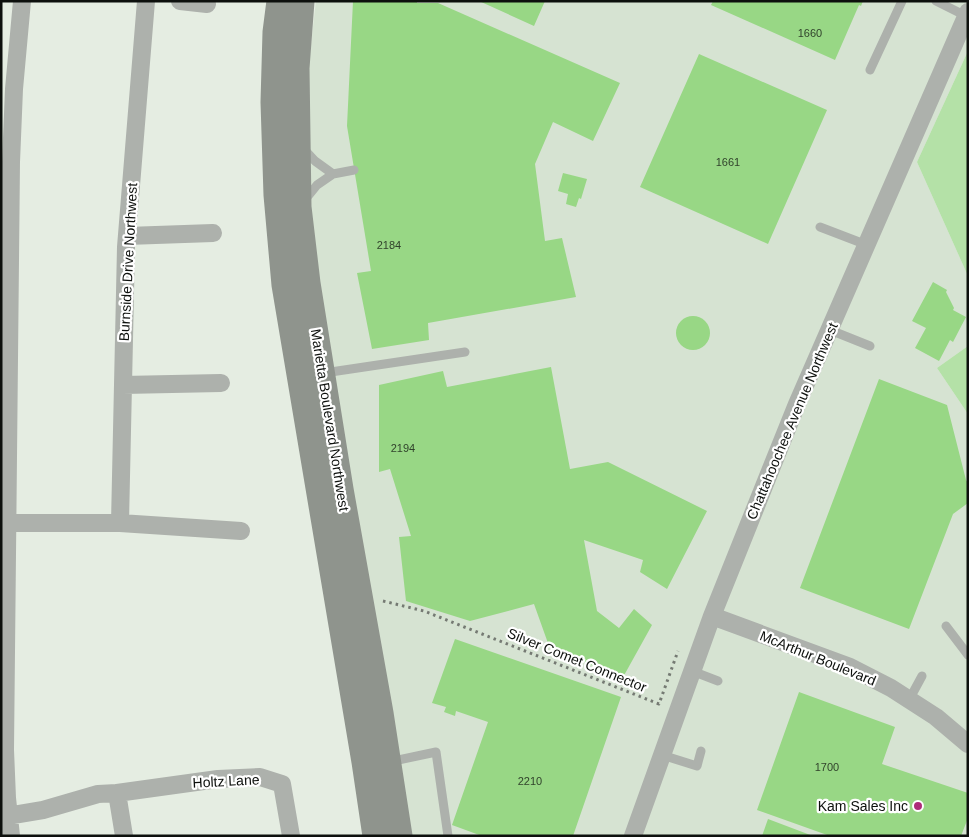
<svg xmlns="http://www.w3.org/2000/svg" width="969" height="837" font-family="Arial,sans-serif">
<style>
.built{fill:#d6e3d2}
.green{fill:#b4e1a7}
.building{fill:#98d785}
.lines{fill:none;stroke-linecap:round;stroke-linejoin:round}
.path{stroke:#757a73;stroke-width:3;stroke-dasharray:2.5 4;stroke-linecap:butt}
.service{stroke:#adb1ac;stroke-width:9}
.minor{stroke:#adb1ac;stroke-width:18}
.secondary{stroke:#8f948d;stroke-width:25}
.poi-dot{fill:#ad2c79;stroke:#fff;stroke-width:2}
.labels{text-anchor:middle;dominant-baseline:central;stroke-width:4.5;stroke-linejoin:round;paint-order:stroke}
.number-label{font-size:11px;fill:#30422b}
.street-label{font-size:14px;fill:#0d100d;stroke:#fff}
.poi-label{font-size:14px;fill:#0d100d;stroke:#fff;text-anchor:end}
</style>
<rect width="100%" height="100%" fill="#e5ede2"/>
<path class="built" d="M316,1H968V51L917,162L968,276V346L937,368L968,414V836H369L300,247L306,87Z"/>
<path class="green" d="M968,51V276L917,162Z
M968,346V414L937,368Z"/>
<path class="building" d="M353,1H417V3H438L620,83L593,141L553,122L535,164L545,241L562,238L576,297L428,323L429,340L372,349L357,273L371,271L347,126Z
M479,1H545L534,26Z
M713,1H863L861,6L859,5L835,60L711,5Z
M699,54L827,110L768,244L640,187Z
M563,173L587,179L581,199L579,198L576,207L566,204L568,194L558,191Z
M933,282L947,290L946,292L954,308L953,310L966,317L953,342L950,340L939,361L915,348L926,328L912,321Z
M676 333a17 17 0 1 1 34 0a17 17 0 1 1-34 0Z
M551,367L570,469L608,462L707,511L667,589L640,572L643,560L584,540L597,611L619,628L634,609L652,625L622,679L549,646L534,604L470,621L406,601L399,537L411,536L390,469L379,472V385L443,371L447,387Z
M879,379L947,405L966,480L968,483V503L953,514L909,629L800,588Z
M455,639L621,697L573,836H482L452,825L488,722L456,711L455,716L444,712L446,707L432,703Z
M799,692L895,727L882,764L968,793V818L961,836H857L862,820L857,836H830L757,810Z
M768,819L813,836H762Z"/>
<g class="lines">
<path class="path" d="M383,601L424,611L659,704L678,651"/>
<path class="service" d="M936,1L966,16
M870,70L902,1
M303,148L315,161L333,174
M304,201L317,185L333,174L354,170
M820,227L867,245
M830,330L870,346
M324,373L465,352
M946,626L968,655
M692,671L718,681
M909,700L922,676
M662,755L697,766L701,751
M389,762L436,752L448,836"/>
<path class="minor" d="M180,1L207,4
M127,236L213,233
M123,385L221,383
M1,523H120L241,531
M120,523L126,247L146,1
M712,616L850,667L891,688L936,717L968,744
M117,793L124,836
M1,817L43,810L98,794L117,793L218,779L260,777L282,784L291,836
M11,836L7,798L5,750L11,162L14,89L22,1
M633,836L712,616L797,404L968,12"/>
<path class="secondary" d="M279,1L275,32L273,102L276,195L284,285L364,762L375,836
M302,1L297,68L299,207L308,283L341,489L381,713L400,836"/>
</g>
<circle class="poi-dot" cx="918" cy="806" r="5"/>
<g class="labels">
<g class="number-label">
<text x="810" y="33">1660</text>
<text x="728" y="162">1661</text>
<text x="389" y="245">2184</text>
<text x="403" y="448">2194</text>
<text x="827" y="767">1700</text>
<text x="530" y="781">2210</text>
</g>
<g class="street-label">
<text transform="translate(128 262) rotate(-87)">Burnside Drive Northwest</text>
<text transform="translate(330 420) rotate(81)">Marietta Boulevard Northwest</text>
<text transform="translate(792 421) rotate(-67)">Chattahoochee Avenue Northwest</text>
<text transform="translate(818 658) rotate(22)">McArthur Boulevard</text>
<text transform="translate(577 660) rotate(22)">Silver Comet Connector</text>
<text transform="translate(226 781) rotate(-3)">Holtz Lane</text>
</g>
<g class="poi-label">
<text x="908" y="806">Kam Sales Inc</text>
</g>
</g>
<rect width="969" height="837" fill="none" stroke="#0d100d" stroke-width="5"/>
</svg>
